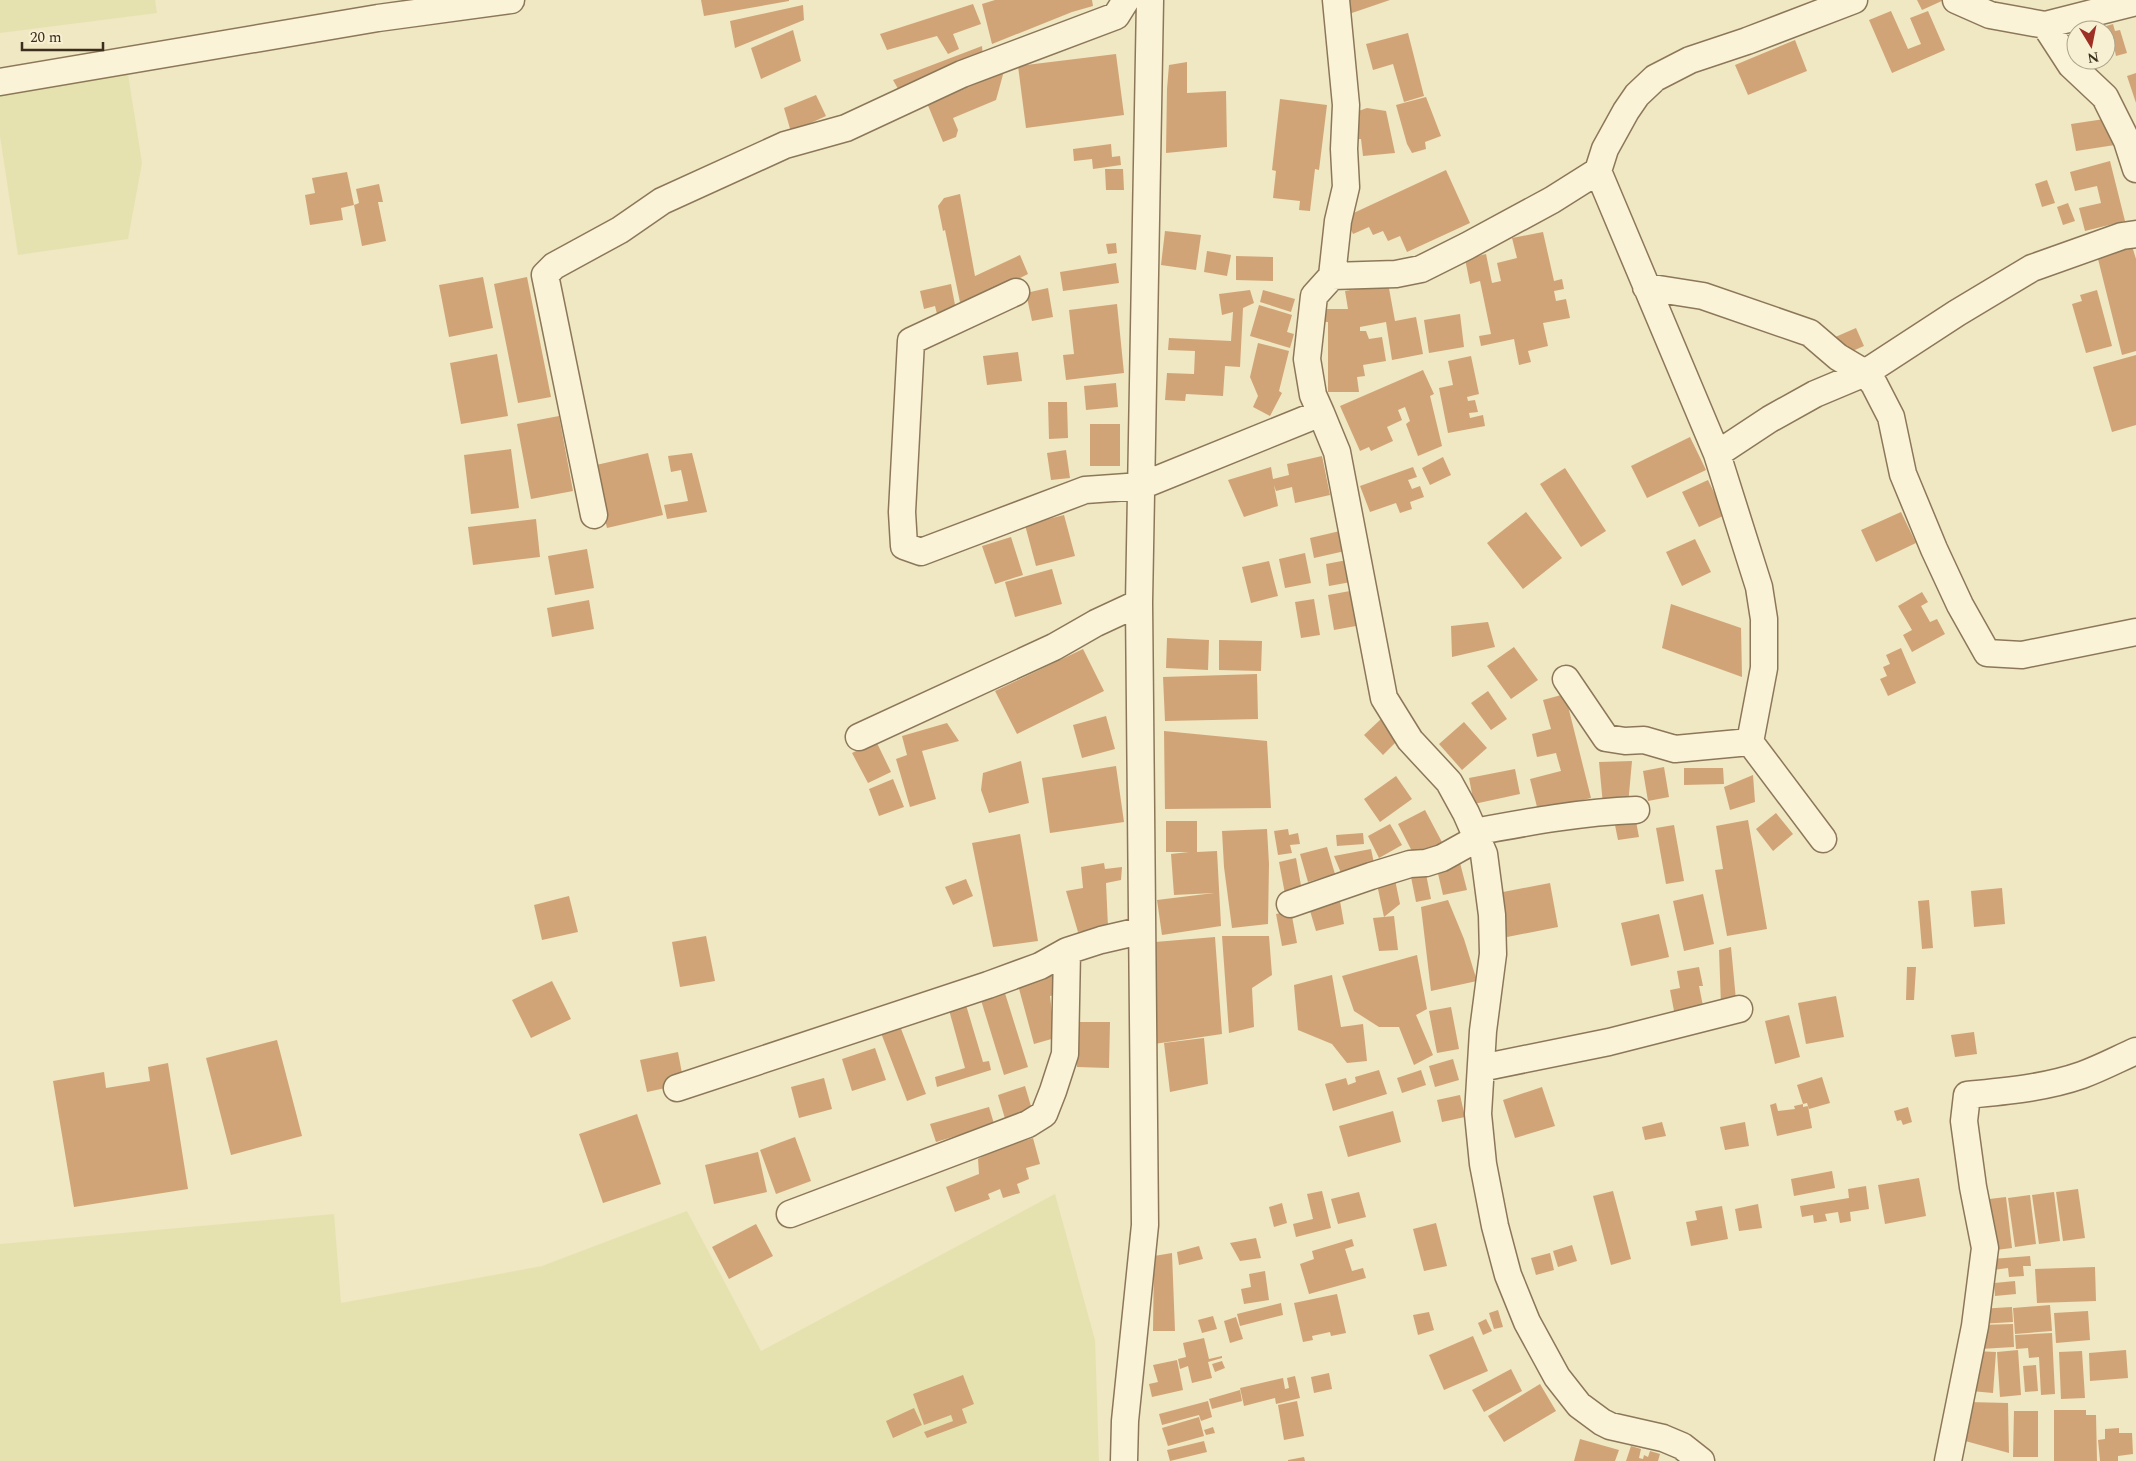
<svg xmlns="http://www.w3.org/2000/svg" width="2136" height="1461" font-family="Spectral,serif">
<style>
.farmland{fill:#e6e2b0}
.building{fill:#d1a477}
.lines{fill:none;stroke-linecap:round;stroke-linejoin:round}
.minor-casing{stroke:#8c7859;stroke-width:29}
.minor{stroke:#fbf3d7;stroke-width:26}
</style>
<rect width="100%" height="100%" fill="#f0e7c3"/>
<path class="farmland" d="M0,0H155L157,13L0,33Z
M128,74L142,163L128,239L18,255L0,136V93Z
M1055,1194L1095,1340L1099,1461H0V1244L334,1214L341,1303L542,1266L687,1211L761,1351Z"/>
<path class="building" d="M701,0H789V1L704,16Z
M995,0H1092L1093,6L1072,12L992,44L982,4Z
M1340,0H1390L1346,15Z
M1917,0H1944L1922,10Z
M973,4L981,24L953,34L959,49L948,54L937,36L887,50L880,34Z
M803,5L804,20L735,48L730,21Z
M1891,11L1908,49L1921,44L1910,18L1928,11L1945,50L1892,73L1869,20Z
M2113,24L2115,31L2120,30L2127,53L2116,56L2113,42L2106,44V30H2093Z
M793,30L801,61L761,79L751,48Z
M1408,33L1424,96L1404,102L1393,64L1373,70L1366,44Z
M1795,40L1807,71L1748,95L1735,65Z
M982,46L983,58L901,94L893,80Z
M1116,54L1124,115L1026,128L1018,66Z
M1187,62V93L1226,91L1227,147L1166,153L1167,89L1169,65Z
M1004,71L996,100L953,118L958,130L956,137L943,142L927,103Z
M2136,73V103L2127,76Z
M816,95L826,116L791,132L784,108Z
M1426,97L1441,136L1425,142L1426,149L1412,153L1407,144L1396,105Z
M1280,99L1327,105L1319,170L1315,169L1310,211L1299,210L1300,201L1273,198L1276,171L1272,170Z
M1367,108L1386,111L1395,153L1363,156L1361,139L1347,140V115Z
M2111,118L2115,145L2076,151L2071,124Z
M1111,144L1112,157L1120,156L1121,165L1093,169L1092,159L1074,161L1073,149Z
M2110,161L2125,221L2085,231L2079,208L2101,203L2097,186L2075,191L2070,172Z
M1105,169H1123L1124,190H1106Z
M1446,170L1470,223L1407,252L1400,236L1388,241L1383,231L1373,235L1369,227L1353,234L1345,217Z
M347,172L354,205L341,208L343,220L310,225L305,195L315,193L312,178Z
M2047,180L2055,203L2042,207L2035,184Z
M379,184L383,202H378L386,241L362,246L354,205L359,203L356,189Z
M960,194L975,276L1020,255L1028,274L961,307L945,230L943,231L938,206L944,198Z
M2068,203L2075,221L2063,225L2057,207Z
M1165,231L1201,235L1196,270L1161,265Z
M1543,232L1554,281L1562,279L1564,289L1554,291L1556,301L1566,299L1570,318L1543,323L1548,346L1528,351L1531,362L1519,365L1514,339L1481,346L1479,336L1491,334L1480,281L1470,284L1465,259L1486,254L1492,283L1501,281L1497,263L1517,258L1512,238Z
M1116,243L1117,253L1108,254L1106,244Z
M2132,246L2136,259V351L2122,355L2097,255Z
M1207,251L1231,255L1227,276L1204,272Z
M1236,256L1273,257V281L1236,280Z
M1116,263L1119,283L1063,291L1060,272Z
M483,277L493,328L449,337L439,285Z
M527,277L551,397L518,403L494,284Z
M1388,283L1395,321L1416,317L1423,354L1392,360L1386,322L1360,327V331H1366L1369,339L1382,337L1386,361L1363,365L1365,376L1357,377L1359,392H1328V322H1324V309H1348L1345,291Z
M951,284L956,310L938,318L935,306L924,309L920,291Z
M1048,288L1053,317L1032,321L1026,293Z
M1250,290L1254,303L1243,308L1240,367L1225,366L1223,396L1186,394L1185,401L1165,400L1167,373L1194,374L1195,351L1168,350L1169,338L1231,341L1233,312L1222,315L1219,294Z
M1263,290L1295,299L1291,312L1260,302Z
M2097,290L2112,346L2086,353L2072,304L2082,301L2080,295Z
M1117,304L1124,373L1066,380L1063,355L1074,354L1069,310Z
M1259,305L1292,315L1287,332L1294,334L1290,348L1250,336Z
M1460,314L1464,347L1429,353L1424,320Z
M1856,328L1864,346L1841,356L1833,338Z
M1258,343L1289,351L1279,391L1282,393L1270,416L1253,407L1258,396L1250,377Z
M1018,352L1022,381L987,385L983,356Z
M497,354L508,416L461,424L450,363Z
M2136,355V425L2112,432L2093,367Z
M1471,356L1479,394L1467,397L1468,401L1475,400L1478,412L1469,413L1470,418L1483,415L1485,426L1448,433L1439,388L1453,385L1448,361Z
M1423,370L1434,394L1430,396L1442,446L1418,456L1406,424L1410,421L1405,407L1398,410L1402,420L1387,427L1393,441L1371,451L1369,447L1360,451L1340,406Z
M1116,383L1118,407L1086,410L1084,386Z
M1048,402H1067L1068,438L1049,439Z
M559,416L573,491L531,499L517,424Z
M1090,424H1120V466H1090Z
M1690,437L1706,470L1647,498L1631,466Z
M511,449L519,508L471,514L464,455Z
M1066,450L1070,478L1051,480L1047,453Z
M648,453L663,515L607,528L592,466Z
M692,453L707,512L667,519L664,505L688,501L681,470L671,472L668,456Z
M1322,456L1330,495L1295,503L1292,487L1276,491L1274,485L1278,506L1244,517L1228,480L1271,467L1273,479L1289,475L1287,464Z
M1443,457L1451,475L1430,485L1422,468Z
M1413,467L1417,477L1408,480L1412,489L1420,486L1424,497L1410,502L1412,509L1400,513L1396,503L1370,512L1360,486Z
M1565,468L1606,531L1581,547L1540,484Z
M1708,480L1725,515L1699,527L1682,492Z
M1526,512L1562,558L1523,589L1487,543Z
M1901,512L1916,543L1876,562L1861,530Z
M1064,515L1075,556L1036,566L1025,525Z
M536,519L540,557L473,565L468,527Z
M1340,531L1345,551L1314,558L1310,538Z
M1011,537L1023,575L995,584L982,546Z
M1695,539L1711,572L1682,586L1666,552Z
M587,549L594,588L555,595L548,556Z
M1305,553L1311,583L1285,588L1279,559Z
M1347,560L1351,582L1329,586L1326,564Z
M1269,561L1278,596L1251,603L1242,567Z
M1052,569L1062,604L1015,617L1005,582Z
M1350,591L1356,626L1334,630L1328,595Z
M1922,592L1928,602L1921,606L1930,622L1937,619L1945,634L1912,652L1903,635L1912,630L1898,606Z
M1314,599L1320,635L1301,638L1295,602Z
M589,600L594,629L552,637L547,608Z
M1671,604L1741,628L1742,677L1662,648Z
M1488,622L1495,647L1452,657L1451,626Z
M1167,638L1209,640L1208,670L1166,668Z
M1219,640L1262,641L1261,671L1219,670Z
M1514,647L1538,680L1511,699L1487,666Z
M1901,648L1916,683L1888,696L1880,679L1887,676L1883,667L1890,664L1886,655Z
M1083,649L1104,691L1017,734L995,691Z
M1257,674L1258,719L1165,721L1163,677Z
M1488,691L1507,719L1491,730L1471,703Z
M1565,694L1591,798L1538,811L1530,779L1561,771L1556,753L1537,757L1532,734L1551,729L1543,700Z
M1106,716L1115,749L1082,758L1073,725Z
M1381,719L1400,738L1383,755L1364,735Z
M1464,722L1487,748L1462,770L1439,744Z
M947,723L959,741L922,751L936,799L910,807L896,759L907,755L902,736Z
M1164,731L1267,741L1271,808L1165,809Z
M876,741L891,772L868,783L852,753Z
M1021,761L1029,803L989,813L981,790L983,773Z
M1632,761L1628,805H1603L1599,762Z
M1116,766L1124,822L1050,833L1042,778Z
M1664,767L1669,797L1648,801L1643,771Z
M1684,768H1723L1724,784L1684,785Z
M1515,769L1520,794L1474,804L1469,778Z
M1753,775L1755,802L1730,810L1724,787Z
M1396,776L1412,799L1380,822L1364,799Z
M893,779L904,807L879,816L869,789Z
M1425,810L1443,844L1416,859L1398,824Z
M1776,813L1793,834L1773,851L1756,829Z
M1635,816L1639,837L1618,840L1614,820Z
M1748,820L1767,929L1727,936L1715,870L1723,869L1716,826Z
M1166,821H1197V852L1217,851L1221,926L1162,935L1157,900L1214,893L1174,895L1171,854L1189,852H1166Z
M1390,824L1402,845L1379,858L1368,836Z
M1674,825L1684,881L1666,884L1656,828Z
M1267,829L1269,864L1268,924L1232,928L1224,867L1222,831Z
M1288,829L1289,835L1298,833L1300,844L1290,845L1292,853L1278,855L1274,831Z
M1363,833L1364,844L1337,846L1336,835Z
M1020,834L1038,941L993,947L972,843Z
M1327,847L1335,874L1308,882L1300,854Z
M1371,849L1374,863L1341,873L1334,856Z
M1296,858L1302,891L1285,894L1279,862Z
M1459,859L1467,890L1443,895L1436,865Z
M1104,863L1105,869L1122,867L1121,880L1106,883L1108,927L1078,932L1066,891L1083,888L1081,867Z
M1425,869L1431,899L1416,902L1410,872Z
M1393,870L1400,904L1384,917L1375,875Z
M966,879L973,896L953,905L945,887Z
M1550,883L1558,927L1507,937L1498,893Z
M2002,888L2005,924L1974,927L1971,891Z
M1703,894L1714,944L1684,951L1673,901Z
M569,896L578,932L542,940L534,905Z
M1448,900L1464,939L1477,981L1431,991L1421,907Z
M1929,900L1933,948L1922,949L1918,901Z
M1340,901L1344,924L1316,931L1308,904Z
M1291,911L1297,943L1282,946L1276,914Z
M1659,914L1669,957L1631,966L1621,923Z
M1394,916L1398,950L1379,951L1373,918Z
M706,936L715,981L680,987L672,942Z
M1222,936H1269L1272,975L1252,988L1254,1027L1229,1033Z
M1215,937L1222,1034L1154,1044L1155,942Z
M1731,947L1736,1000L1721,1005L1719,950Z
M1417,955L1427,1009L1416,1015L1433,1055L1414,1065L1399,1027H1379L1354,1011L1342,976Z
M1699,967L1703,986H1699L1704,1011L1675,1016L1670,990L1680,988L1677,971Z
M1907,967H1916L1914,1000H1906Z
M1054,973L1056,995L1050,996L1055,1038L1034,1044L1018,985Z
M1332,975L1341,1027L1363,1024L1367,1061L1347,1063L1332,1044L1298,1030L1294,985Z
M552,981L571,1019L531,1038L512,1000Z
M1004,990L1028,1067L1004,1075L980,997Z
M1836,996L1844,1037L1806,1044L1798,1003Z
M966,1005L983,1062L989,1061L991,1070L937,1087L935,1077L965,1068L949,1010Z
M1451,1007L1459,1049L1437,1053L1429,1011Z
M1789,1015L1800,1057L1775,1064L1765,1021Z
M1078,1022H1110L1109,1068L1077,1067Z
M900,1026L926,1094L907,1101L881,1033Z
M1974,1032L1977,1054L1955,1057L1951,1035Z
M1204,1038L1208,1084L1170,1092L1164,1043Z
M277,1040L302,1136L231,1155L206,1058Z
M875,1048L886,1080L852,1091L842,1059Z
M678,1052L684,1084L647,1092L640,1060Z
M1453,1059L1459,1080L1435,1087L1429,1066Z
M168,1063L188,1189L74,1207L53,1081L104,1072L106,1088L150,1081L148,1067Z
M1379,1070L1387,1094L1333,1111L1325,1084L1346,1078L1348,1085L1356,1082L1355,1077Z
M1421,1070L1426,1085L1402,1093L1397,1078Z
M1822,1077L1830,1103L1809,1109L1807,1103L1803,1104L1797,1085Z
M824,1078L832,1109L799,1118L791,1087Z
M1025,1086L1033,1113L1006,1122L998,1095Z
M1542,1087L1555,1126L1515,1138L1503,1100Z
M1460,1095L1465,1117L1442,1122L1437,1100Z
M1776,1103L1778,1111L1795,1109L1794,1106L1803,1104V1107L1808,1106L1812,1128L1777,1136L1770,1105Z
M989,1107L995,1127L976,1130L936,1142L930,1124Z
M1908,1107L1912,1122L1903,1125L1901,1120L1897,1121L1894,1111Z
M1393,1111L1401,1142L1348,1157L1339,1126Z
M637,1114L661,1184L603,1203L579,1134Z
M1662,1122L1666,1136L1645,1140L1642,1127Z
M1745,1122L1749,1146L1725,1150L1720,1127Z
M795,1137L811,1181L776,1194L760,1150Z
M1033,1138L1040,1164L1026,1168L1029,1179L1017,1184L1020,1193L1003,1198L1000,1189L988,1194L990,1199L955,1212L946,1187L979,1174L978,1159L985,1155L992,1144L1003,1147Z
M758,1152L767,1192L714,1204L705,1165Z
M1832,1171L1835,1188L1794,1196L1791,1179Z
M1919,1178L1926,1216L1885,1224L1878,1185Z
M1866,1186L1869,1209L1850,1212L1851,1221L1840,1223L1838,1212L1825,1214L1827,1221L1814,1223L1813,1215L1802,1217L1800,1206L1849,1198L1848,1189Z
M2078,1189L2085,1238L2063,1241L2056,1192Z
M1322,1191L1331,1228L1296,1237L1293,1224L1313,1219L1307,1194Z
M1613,1191L1631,1259L1611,1265L1593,1196Z
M1359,1192L1366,1217L1338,1224L1331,1199Z
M2054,1192L2060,1241L2039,1244L2032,1195Z
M2030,1195L2036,1244L2015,1247L2008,1198Z
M2006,1197L2012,1248L1988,1251L1981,1200Z
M1282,1203L1287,1223L1274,1227L1269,1207Z
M1758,1204L1762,1228L1739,1231L1735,1209Z
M1722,1206L1728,1239L1691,1246L1686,1222L1697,1220L1695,1211Z
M1436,1223L1447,1266L1424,1271L1413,1229Z
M756,1224L773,1256L729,1279L712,1247Z
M1256,1238L1261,1258L1240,1261L1230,1243Z
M1352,1239L1354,1246L1345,1249L1352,1271L1363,1268L1366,1278L1309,1294L1300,1264L1314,1259L1312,1251Z
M1572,1245L1577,1261L1558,1267L1553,1251Z
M1199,1246L1203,1259L1179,1265L1177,1252Z
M1172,1253L1175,1331H1153L1154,1256Z
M1550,1253L1554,1270L1536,1275L1531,1258Z
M2030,1256L2031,1266H2023L2024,1276L2009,1277L2008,1268L1993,1270L1992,1259Z
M2095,1267L2096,1301L2037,1303L2035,1269Z
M1265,1271L1269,1300L1244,1304L1241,1289L1251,1287L1249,1274Z
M2015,1281L2016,1294L1995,1296L1994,1283Z
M1337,1294L1346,1333L1331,1336L1330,1332L1312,1336L1313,1340L1303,1342L1294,1303Z
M1281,1303L1283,1315L1240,1326L1237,1314Z
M2050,1305L2052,1331L2015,1334L2013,1308Z
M2012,1307L2013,1322L1979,1324L1978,1309Z
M1498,1310L1503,1327L1494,1329L1489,1313Z
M2088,1311L2090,1340L2056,1343L2054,1313Z
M1429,1312L1434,1330L1418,1335L1413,1315Z
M1213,1316L1217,1329L1202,1333L1198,1320Z
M1236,1317L1243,1339L1230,1343L1224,1321Z
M1486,1319L1492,1331L1483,1335L1478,1323Z
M2013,1324L2014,1347L1980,1349L1979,1325Z
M2052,1333L2055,1394L2041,1395L2039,1357L2029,1358L2028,1348L2016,1349L2015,1335Z
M1473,1336L1488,1371L1444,1390L1429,1355Z
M1204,1338L1209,1359L1222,1356V1358L1208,1362L1212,1378L1192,1383L1188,1366L1180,1369L1178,1359L1186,1357L1183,1343Z
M2018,1350L2021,1395L2000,1397L1997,1352Z
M2126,1350L2128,1378L2090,1381L2089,1353Z
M1974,1351L1996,1352L1993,1393L1971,1391Z
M2082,1351L2085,1398L2061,1399L2059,1352Z
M1177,1360L1183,1390L1152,1397L1149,1384L1158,1382L1153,1365Z
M1222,1361L1225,1368L1215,1372L1212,1364Z
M2036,1365L2038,1391L2025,1392L2023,1366Z
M1511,1369L1522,1391L1484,1412L1472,1390Z
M1329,1373L1332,1389L1314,1393L1311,1377Z
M963,1375L974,1404L962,1409L967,1423L927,1438L924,1432L953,1421L951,1415L924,1425L913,1394Z
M1295,1376L1300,1398L1276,1404L1275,1398L1244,1406L1240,1388L1283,1378L1285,1389L1289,1388L1287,1378Z
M1540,1384L1556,1411L1504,1442L1488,1416Z
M1240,1390L1242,1401L1212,1409L1209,1399Z
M1208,1401L1212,1417L1201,1421L1199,1415L1162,1425L1159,1414Z
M1297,1401L1304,1436L1284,1440L1278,1405Z
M1968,1402L2008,1403L2009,1453L1958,1439Z
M914,1408L922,1425L893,1438L886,1421Z
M2054,1410H2086V1415H2096L2097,1461H2054Z
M2014,1411H2038V1457H2013Z
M1199,1417L1204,1436L1168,1446L1162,1428Z
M1213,1427L1215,1433L1206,1435L1204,1430Z
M2119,1428V1433H2132L2133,1454L2118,1456V1461H2100L2098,1440L2105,1439V1429Z
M1580,1439L1619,1450L1615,1461H1574Z
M1204,1441L1207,1452L1170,1461L1167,1450Z
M1631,1446L1641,1449L1639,1458L1643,1459L1644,1455L1648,1457L1650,1451L1660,1454L1658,1461H1626Z
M1304,1457L1305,1461H1288V1460Z"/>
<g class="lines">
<g class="minor-casing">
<path id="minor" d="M1956,0L1990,15L2045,25L2071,65L2105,97L2127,141L2136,169
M2045,25L2136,2
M0,82L378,18L511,0
M1332,276L1396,274L1421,269L1467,246L1552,200L1598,171L1605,149L1626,111L1637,95L1655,78L1690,60L1747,41L1854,0
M1646,287L1703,296L1810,333L1838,357L1865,373L1957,313L2032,268L2122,236L2136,234
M1016,292L911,341L902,512L904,546L921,552L1085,490L1141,486L1321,413L1313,395L1307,359L1314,296L1332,276L1338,221L1346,187L1344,149L1346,105L1336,0
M1321,413L1337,452L1384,698L1410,740L1449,782L1466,813L1484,854L1492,915L1493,954L1483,1031L1478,1114L1483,1164L1495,1226L1508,1275L1527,1322L1557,1377L1579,1405L1602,1422L1610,1426L1663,1438L1682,1446L1701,1461
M1717,454L1770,419L1815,394L1865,373L1874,384L1891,417L1903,474L1934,549L1960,605L1987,653L2022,655L2136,632
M594,515L545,275L554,266L620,230L662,201L785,145L846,128L962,74L1116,16L1126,0
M1566,679L1606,738L1625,741L1644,740L1675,749L1750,742L1764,668V619L1759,587L1717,454L1598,171
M859,737L1054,647L1096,623L1139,603
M1750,742L1823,839
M1474,832C1528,822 1582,812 1636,810
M1290,904L1371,876L1410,864L1426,863L1442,858L1478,838
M1481,1068L1609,1042L1739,1009
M677,1088L988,985L1040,966L1067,951
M790,1214L1028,1124L1044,1114L1053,1091L1065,1054L1067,951L1101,940L1140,931
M1124,1461L1125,1421L1145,1225L1139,603L1150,0
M1948,1461L1975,1326L1985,1248L1973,1187L1964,1121L1967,1095C2006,1091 2045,1088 2082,1075C2101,1068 2118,1059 2136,1051"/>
</g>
<use href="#minor" class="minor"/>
</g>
<g transform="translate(2091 45) rotate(170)"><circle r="24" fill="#f7f0d3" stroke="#aca28a"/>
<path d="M0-4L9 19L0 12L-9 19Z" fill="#9e2f25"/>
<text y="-8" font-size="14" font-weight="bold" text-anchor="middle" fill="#3b2e1d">N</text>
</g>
<path d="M22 42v8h81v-8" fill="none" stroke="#3b2e1d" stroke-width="2.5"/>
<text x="30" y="42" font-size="15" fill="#3b2e1d" stroke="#f7f0d3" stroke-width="4" paint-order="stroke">20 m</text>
</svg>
